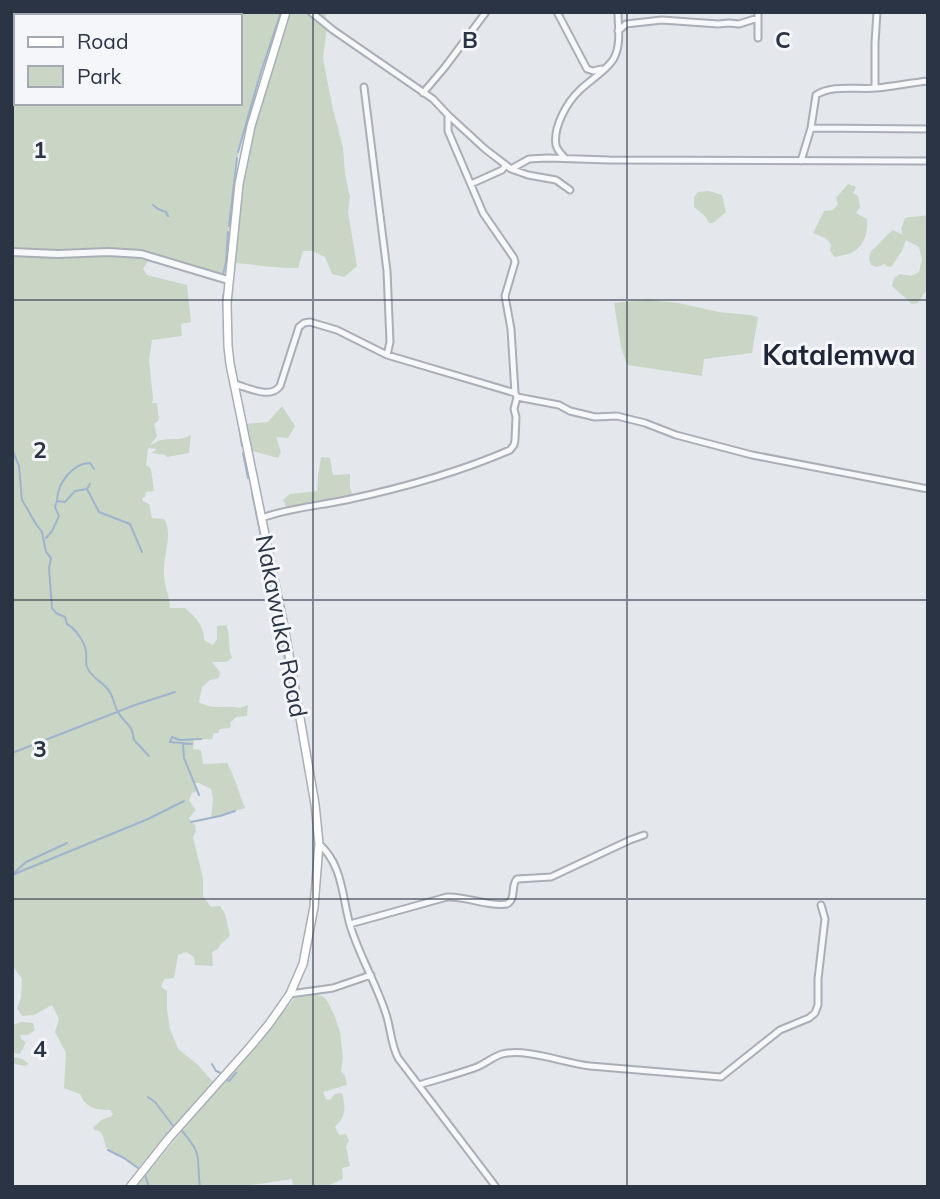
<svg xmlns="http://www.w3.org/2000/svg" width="940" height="1199" font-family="Mulish,sans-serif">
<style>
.green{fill:#c9d6c5;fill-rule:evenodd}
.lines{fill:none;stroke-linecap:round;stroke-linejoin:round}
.stream{stroke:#9fb4cc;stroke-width:2}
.minor-casing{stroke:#a9aeb7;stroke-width:9}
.tertiary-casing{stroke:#a9aeb7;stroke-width:10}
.secondary-casing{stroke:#a9aeb7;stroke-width:10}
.minor{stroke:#f7f8fa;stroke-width:5}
.tertiary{stroke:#f7f8fa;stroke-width:6}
.secondary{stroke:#fff;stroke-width:7}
.grid{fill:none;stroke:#2b3445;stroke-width:2;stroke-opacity:0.55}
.labels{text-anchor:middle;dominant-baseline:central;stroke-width:6;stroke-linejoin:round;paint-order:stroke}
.street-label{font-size:24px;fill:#2b3445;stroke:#f4f6f9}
.quarter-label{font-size:28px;font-weight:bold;fill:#1d2536;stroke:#f4f6f9}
.grid-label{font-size:23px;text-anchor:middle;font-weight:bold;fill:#2b3445;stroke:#f4f6f9;stroke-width:6;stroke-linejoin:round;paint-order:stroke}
</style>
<rect width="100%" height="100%" fill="#e4e7ec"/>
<path class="green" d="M12,12H281L260,75L237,158L229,226L226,262L223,275L172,262L151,253L105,250L50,251L12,249ZM16,16H240V103H16Z
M289,12H327L325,18L319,20L327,27L323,58L332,105L343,148L345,174L350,197L348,212L357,266L344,277L332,274L325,257L312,251H303L298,268C277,268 257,265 236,263L234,260L237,225L245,165L261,96Z
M848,184L856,187L853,193L858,196L860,207L856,213L867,219C869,232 863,248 851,253C846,255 839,256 834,257L830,250L831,244L825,238L813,233L824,211L833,210L838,204L836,198Z
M709,191L722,195L726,212L713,223H709L705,216L694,207V197L698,192Z
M928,215V291L925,292L918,303L912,304L892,286L894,278L900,274L911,276L919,272L922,259L919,247L906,240L902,251L891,267L886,266L885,264L877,267L871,265L869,258L871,251C880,245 884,236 893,230L903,235L901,229L905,218C913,216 919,217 928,215Z
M12,255C29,256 46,258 63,257C92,257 120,253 148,261L143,269L147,275L187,285L191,322L181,324L182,336L152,340L149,360L153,398L152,403H157L159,420L154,424L157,436L150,445C153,444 157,441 161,440C171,438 182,441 191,435L189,453L167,457L165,455L152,453L157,449L148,448L146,465L151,469L154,491L146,492L145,497L142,498L143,501L149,504L152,518L164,519C173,533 164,552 164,569C163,584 169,593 170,608H185C196,618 204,625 204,640L213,645L217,639V626L226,625C231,636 227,646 232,658L226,662H212L220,672L219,678L210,680L202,687L199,702C213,711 226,704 240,708L248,705L247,716L236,717L231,722L230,728L220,729L218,733H214L212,739L194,740L193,749L201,750L203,764L227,763C235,777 239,793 245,808L211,818L213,799L211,789L199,783H195L197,791L192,793L189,800L196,810L189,818L191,822L195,825L196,832L193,837L203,878V896L211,907L220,906L225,914L230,936L221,944L218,949L212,952L213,966L195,965L194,957L186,952L178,955L174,978L164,979L161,987L167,991V1010L170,1029L178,1049L197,1064L214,1083L138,1168L124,1158L108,1150C103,1142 105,1130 94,1130L93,1127L103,1119L110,1117L113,1114L110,1110C96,1110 86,1108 80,1094L64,1088L66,1053L55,1032L59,1019L52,1005L34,1015L22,1016L17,1008L21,998L22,979L12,965Z
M648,300L678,303L719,312L750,315L758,317L752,353L704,359L702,376L627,365L621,347L614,303Z
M282,406L295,426L288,438L276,437L281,452L278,458L249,450L244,424L268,422Z
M321,457L330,458L333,475L350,474V488L354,498L287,509L283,500L290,494L317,491L318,476Z
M315,995L322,996L326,999L334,1014L340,1032L343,1058L341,1071L345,1076L347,1085L323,1092L326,1099L330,1100L335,1094L342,1093C346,1108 346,1116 335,1127L339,1135L346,1134L349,1141L346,1146L350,1166L342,1168L343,1179L325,1187H293L292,1179L238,1187H135L295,998Z
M22,1022L33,1023L35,1030L28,1035H20L21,1039L26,1042L20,1054L14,1053V1057L22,1059L29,1064L24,1066L12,1063V1025Z"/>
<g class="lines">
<path class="stream" d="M238,152L260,75L281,12
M153,205L158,209L166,212L168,216
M229,226L237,158
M223,275L226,262L228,232
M223,307V295
M234,364L236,374
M233,395L235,408
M238,420L242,446
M12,449L19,466L22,500L36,524L42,532L46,552L51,558L49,568L52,608L56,613L65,617L67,624C75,628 84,641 86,651C87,656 85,662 87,667C91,677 99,680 106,687C114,695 113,704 118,712C125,725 132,722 134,740L149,756
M243,453L248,478
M87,489L99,512L130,524L142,552
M252,493L261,537
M57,499C58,483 73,463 90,463L94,469
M46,538L52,531L59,516L55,507L57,501L65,502L75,491L87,489L90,484
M262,542L270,586
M271,592L283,648
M284,654L288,681
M289,688L293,705
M183,744L184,758L199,795
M192,744L170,742L172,737L180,740L201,739
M12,753L135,705L175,692
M191,822L220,816L235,811
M14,873L26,862L67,843
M12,875L148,819L184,801
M212,1064L216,1071L221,1073
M226,1079L229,1081L236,1073
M148,1097L155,1102L174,1127
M182,1131C204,1156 196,1158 200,1187
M108,1150L124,1158L138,1168
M145,1175L149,1187"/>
<g class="minor-casing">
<path id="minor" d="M311,12L333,30L433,99L448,115L485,149L511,169L528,175L556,180L570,190
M557,12L587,69L593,71L601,69
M758,12V38
M618,31L626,24L662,20L718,24L729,23L739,24L758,18
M364,87L387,271L390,342L387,355
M875,88V43L877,12
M423,93L445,67L486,12
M448,115V131L483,213L514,258L515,262L505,296L511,329L515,393
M811,128L928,129
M565,158C561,154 557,150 556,145C553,127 567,102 580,90C589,81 611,67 615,56C621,43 618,26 618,12
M801,161L811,128L816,95C833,84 857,90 877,88C894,86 911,83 928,81
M511,169L529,159L548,158L609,160L928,161
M471,184L502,170L506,165
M234,384C248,387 270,400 280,386L299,327L304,323L310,322L337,330L387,355L515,393L517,397
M262,518C288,508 318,506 346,500C402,488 457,473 510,450L514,445L515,440L516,417L514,409L517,397L559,405L570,411L595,417L617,416L645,423L676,435L752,455L928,489
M319,844C343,865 342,897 350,925C359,955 375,981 385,1011C391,1027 390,1042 398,1058L496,1187
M350,924L447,897C467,896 487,907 507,904C517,898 510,886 517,879L551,877L630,840L644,835
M290,994L333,988L371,975
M419,1085C438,1079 458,1074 477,1067C485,1064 494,1056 502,1054C527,1048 564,1063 590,1066L721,1077L780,1030L809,1018L815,1013L818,1005V979L825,919L821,905"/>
</g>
<g class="tertiary-casing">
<path id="tertiary" d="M12,252L58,254L108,252L141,254L228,280"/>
</g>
<g class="secondary-casing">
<path id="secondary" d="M130,1187L169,1138L250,1047L269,1024L290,994L303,964L314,907L319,844L315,804L285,632L230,364L228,346L227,303L239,184L251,126L286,12"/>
</g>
<use href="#minor" class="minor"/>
<use href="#tertiary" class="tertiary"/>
<use href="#secondary" class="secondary"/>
</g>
<path class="grid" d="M313,12V1187M627,12V1187M12,300H928M12,600H928M12,899H928"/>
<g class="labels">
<g class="street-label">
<text transform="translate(282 626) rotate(79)">Nakawuka Road</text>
</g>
<g class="quarter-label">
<text x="839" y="354">Katalemwa</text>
</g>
</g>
<g class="grid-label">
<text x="470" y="48">B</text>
<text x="783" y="48">C</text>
<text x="40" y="158">1</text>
<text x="40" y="458">2</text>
<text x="40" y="757">3</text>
<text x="40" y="1057">4</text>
</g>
<rect width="940" height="1199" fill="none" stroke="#2b3445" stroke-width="28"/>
<rect x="14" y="14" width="228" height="91" fill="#f4f6f9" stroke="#a4a8b1" stroke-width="2"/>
<rect x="28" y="37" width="35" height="10" fill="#ffffff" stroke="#a4a8b1" stroke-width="2"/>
<text x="77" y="49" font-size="21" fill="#2b3445">Road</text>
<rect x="28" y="66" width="35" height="21" fill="#c9d6c5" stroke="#a4a8b1" stroke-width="2"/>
<text x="77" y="84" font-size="21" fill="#2b3445">Park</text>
</svg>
